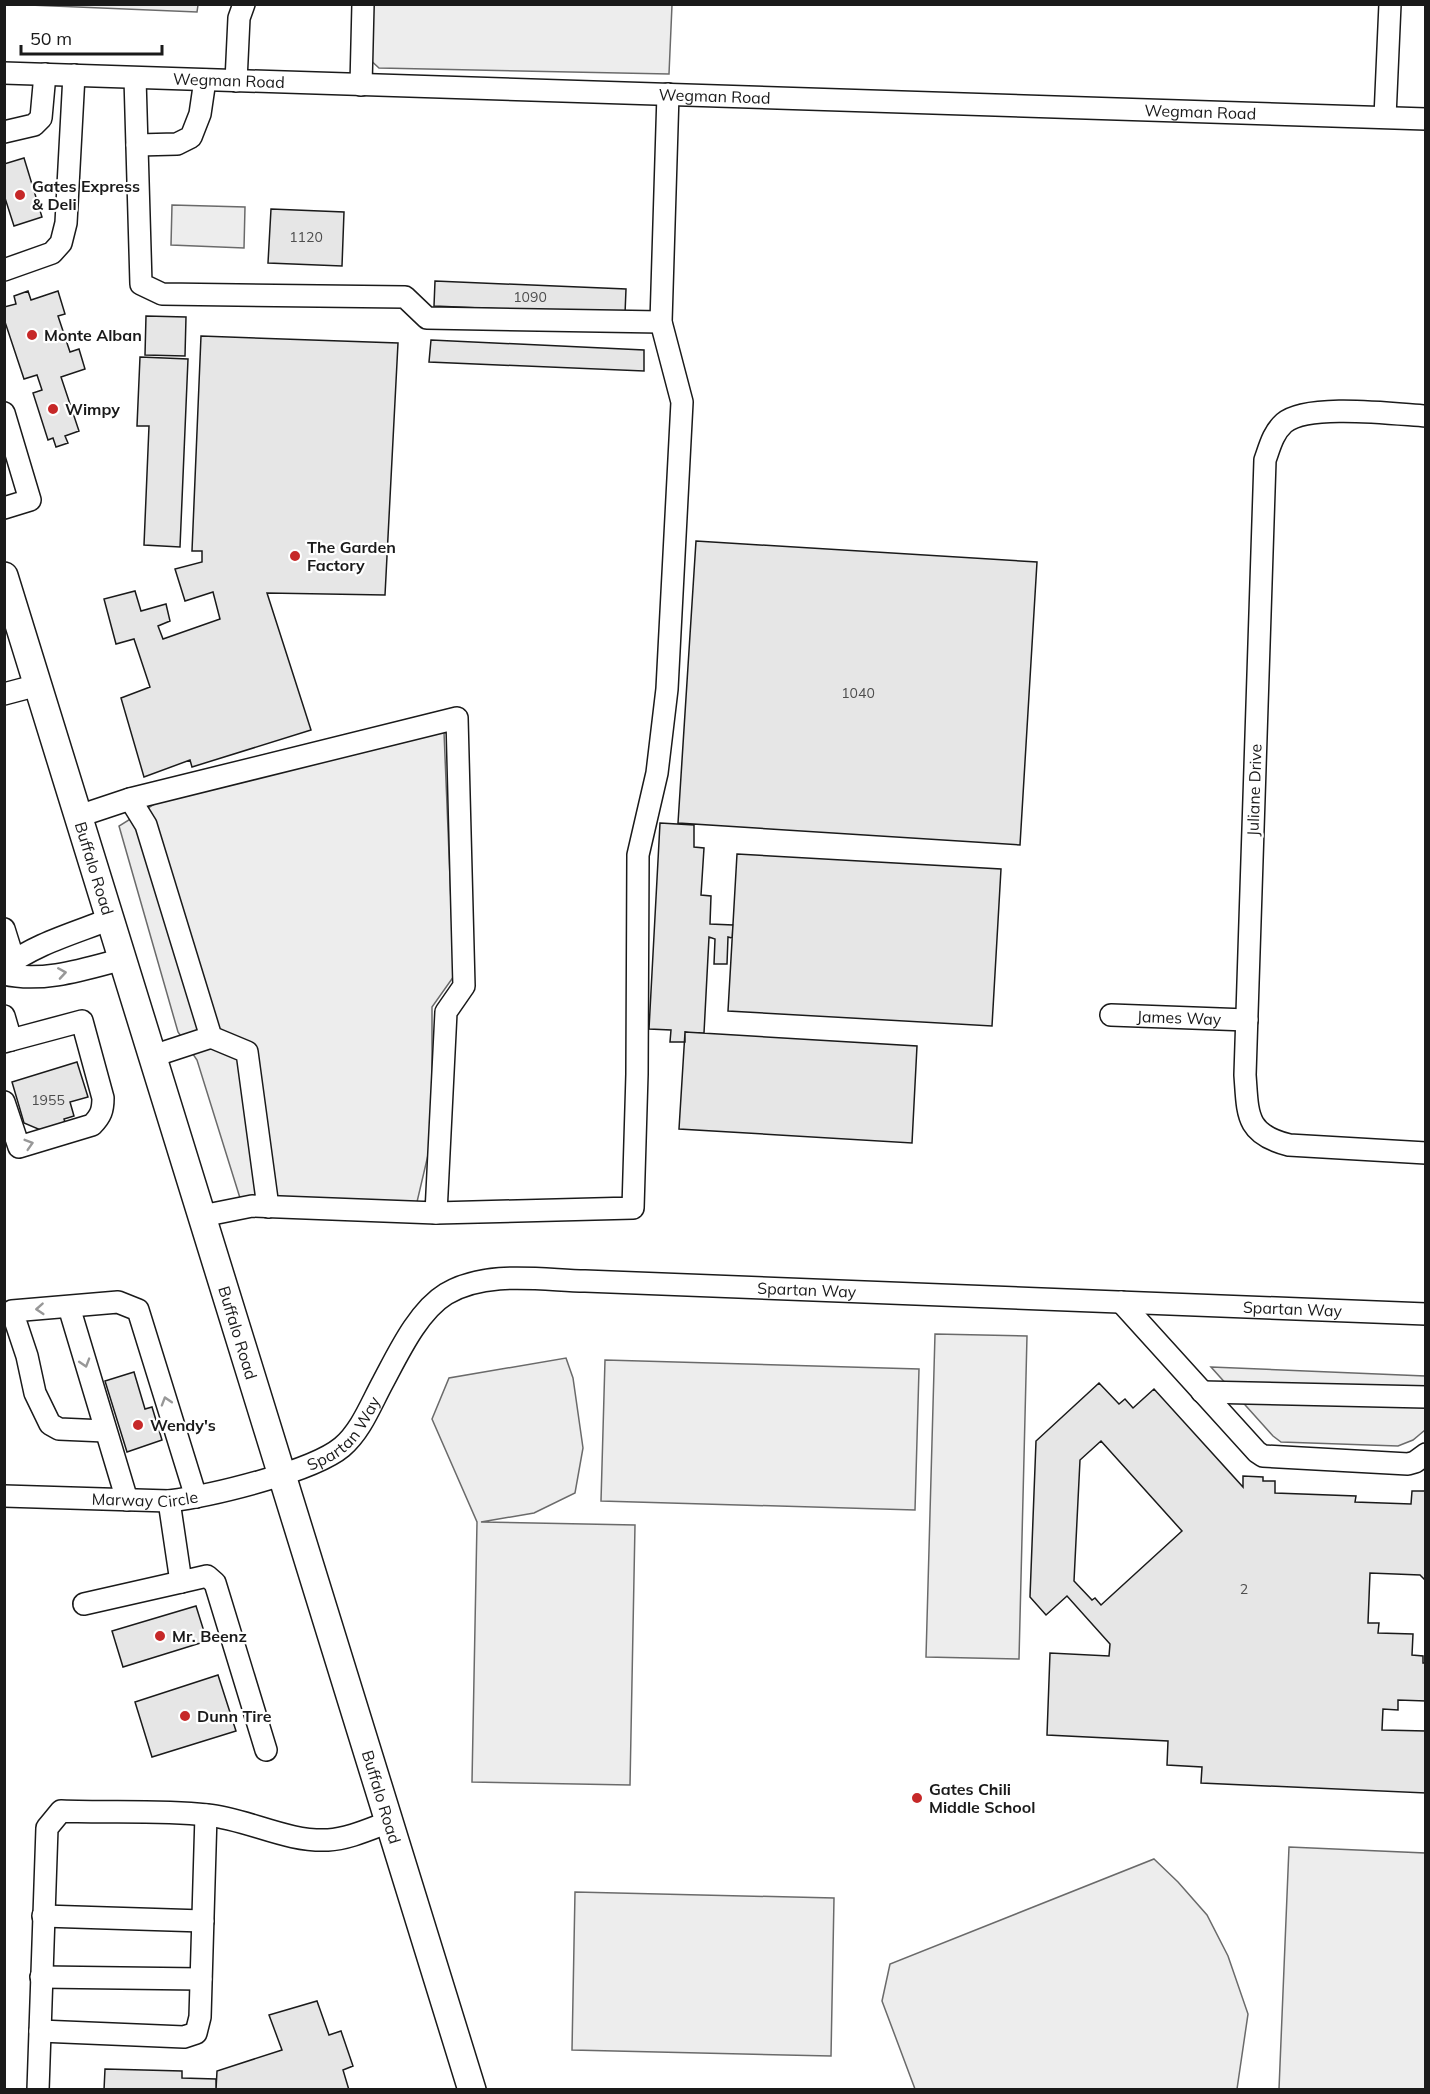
<svg xmlns="http://www.w3.org/2000/svg" width="1430" height="2094" font-family="Mulish,sans-serif">
<style>
.built{fill:#ededed;stroke:#6a6a6a;stroke-width:1.5}
.building{fill:#e6e6e6;stroke:#1a1a1a;stroke-width:1.5;fill-rule:evenodd}
.lines{fill:none;stroke-linecap:round;stroke-linejoin:round}
.minor-casing{stroke:#1a1a1a;stroke-width:24}
.major-casing{stroke:#1a1a1a;stroke-width:30}
.minor{stroke:#fff;stroke-width:21}
.major{stroke:#fff;stroke-width:27}
.oneway{stroke:#989898}
.poi-dot{fill:#c62828;stroke:#fff;stroke-width:2}
.labels{text-anchor:middle;dominant-baseline:central;stroke-width:4.5;stroke-linejoin:round;paint-order:stroke}
.number-label{font-size:14px;fill:#4d4d4d}
.street-label{font-size:16px;fill:#1a1a1a;stroke:#fff}
.poi-label{font-size:16px;font-weight:bold;fill:#1a1a1a;stroke:#fff;text-anchor:start}
</style>
<rect width="100%" height="100%" fill="#fff"/>
<path class="built" d="M5,4H198V5L197,12Z
M368,5H672L669,74L379,68L366,56Z
M172,205L245,207L244,248L171,245Z
M444,732L454,976L432,1007V1138L417,1202L240,1198L197,1060L178,1032L119,826L156,803Z
M935,1334L1027,1336L1019,1659L926,1657Z
M566,1358L573,1378L583,1448L575,1493L534,1513L481,1522L635,1525L630,1785L472,1782L477,1522L432,1419L449,1378Z
M605,1360L919,1369L915,1510L601,1501Z
M1211,1367L1425,1376V1430L1413,1440L1398,1446L1281,1442L1273,1436Z
M1289,1847L1425,1853V2089H1279Z
M1154,1859L1178,1882L1207,1915L1228,1956L1248,2014L1237,2089H915L882,2001L890,1964Z
M575,1892L834,1898L831,2056L572,2050Z"/>
<path class="building" d="M24,158L42,217L14,226L4,195V164Z
M271,209L344,212L342,266L268,263Z
M435,281L626,289L625,314L434,306Z
M28,291L31,300L58,291L65,314L58,316L70,352L79,349L85,369L61,377L79,431L65,436L68,443L56,447L53,438L48,440L33,393L42,390L37,375L24,379L4,319V307L16,304L14,296Z
M146,316L186,317L185,356L145,355Z
M201,336L398,343L385,595L267,593L311,730L192,767L190,760L144,777L121,698L150,687L134,639L116,644L104,599L135,591L141,611L166,604L170,621L158,626L163,639L220,619L213,592L185,601L175,569L202,562V551H192Z
M431,340L644,350V371L429,362Z
M140,357L188,359L180,547L144,545L149,426H137Z
M696,541L1037,562L1020,845L678,823Z
M660,823L694,825V847L704,848L701,895L711,896L710,924L733,925L732,938L728,937L727,964H714L715,939L709,937L704,1033L685,1032V1042H670L671,1030L649,1029Z
M737,854L1001,869L992,1026L728,1011Z
M685,1032L917,1046L912,1143L679,1129Z
M77,1062L88,1097L70,1102L74,1116L64,1119L67,1129L50,1134L24,1123L12,1082Z
M134,1372L145,1409L152,1407L162,1440L127,1452L105,1381Z
M1099,1383L1119,1404L1125,1399L1133,1408L1154,1389L1243,1487V1476L1263,1477V1481H1275V1493L1356,1496L1355,1502L1411,1504L1412,1491H1426V1581L1420,1575L1370,1573L1368,1623H1379L1378,1633L1413,1634L1412,1655L1423,1656V1663H1426V1701L1398,1700V1710L1383,1709L1382,1730L1426,1731V1793L1201,1783L1202,1767L1167,1765L1168,1741L1047,1735L1050,1653L1109,1656L1110,1644L1067,1596L1046,1615L1030,1597L1036,1441ZM1101,1441L1182,1531L1101,1605L1095,1598L1092,1600L1074,1581L1080,1460Z
M196,1606L207,1641L123,1667L112,1631Z
M218,1675L236,1731L152,1757L135,1702Z
M317,2001L329,2035L341,2031L353,2066L343,2070L349,2090H216L217,2071L282,2050L269,2015Z
M105,2069L182,2071V2078L216,2079V2090H104Z"/>
<g class="lines">
<g class="minor-casing">
<g id="minor">
<path id="s1" d="M4,73L1426,119"/>
<path d="M135,78L141,284L162,294L405,297L427,318L661,322"/>
<path d="M236,81L239,18L244,4"/>
<path d="M361,85L363,4"/>
<path d="M1385,117L1390,4"/>
<path d="M4,132L34,125L41,118L45,74"/>
<path d="M137,145L177,144L191,137L200,114L205,80"/>
<path d="M4,270L52,253L61,243L66,223L74,75"/>
<path d="M4,413L30,500L4,508"/>
<path d="M1426,416C1394,414 1307,403 1284,423C1273,433 1270,446 1265,460L1245,1075C1248,1114 1245,1134 1289,1145L1426,1153"/>
<path d="M4,694L38,685"/>
<path d="M130,799L146,825L211,1037L247,1052L268,1207"/>
<path d="M79,816L130,799L457,718L464,986L446,1012L436,1213L252,1206L202,1216"/>
<path d="M4,929L14,961"/>
<path d="M4,968C34,944 75,933 110,919"/>
<path d="M4,974C43,983 85,969 123,959"/>
<path id="s2" d="M1111,1015L1247,1020"/>
<path d="M4,1016L11,1040L4,1042"/>
<path d="M153,1056L211,1037"/>
<path d="M4,1102L19,1147L92,1125C101,1116 103,1110 103,1098L82,1021L11,1040"/>
<path d="M436,1213L633,1208L637,1074L638,855L657,773L667,689L682,402L661,322L668,94"/>
<path d="M1121,1302L1257,1452L1263,1456L1408,1464L1415,1462L1426,1454"/>
<path d="M69,1307L127,1500"/>
<path d="M1202,1392L1426,1397"/>
<path d="M105,1431L59,1429L50,1424L35,1393L27,1356L12,1311L118,1302L138,1310L196,1497"/>
<path id="s3" d="M4,1496L169,1501C210,1496 312,1472 342,1447C361,1431 371,1404 383,1382C398,1354 418,1311 446,1294C486,1270 541,1280 585,1281L1426,1314"/>
<path d="M169,1501L181,1582L207,1576L215,1583L266,1750"/>
<path d="M84,1604L181,1582"/>
<path d="M43,1916L203,1921"/>
<path d="M41,1977L201,1979"/>
<path d="M40,2031L184,2037L196,2033L200,2017L206,1815"/>
<path d="M38,2090L47,1828L61,1811C110,1813 159,1810 207,1815C248,1819 286,1842 328,1840C348,1839 370,1829 389,1822"/>
</g>
</g>
<g class="major-casing">
<g id="major">
<path id="s4" d="M4,576L472,2090"/>
</g>
</g>
<use href="#minor" class="minor"/>
<use href="#major" class="major"/>
</g>
<defs><path id="oneway-chevron" d="M-2-3.5L2.5 0L-2 3.5" fill="none" stroke-width="1.6" stroke-linecap="round" stroke-linejoin="round" transform="scale(1.5)"/></defs>
<g class="oneway">
<use href="#oneway-chevron" transform="translate(62 973) rotate(-9)"/>
<use href="#oneway-chevron" transform="translate(29 1144) rotate(-17)"/>
<use href="#oneway-chevron" transform="translate(40 1309) rotate(176)"/>
<use href="#oneway-chevron" transform="translate(85 1363) rotate(73)"/>
<use href="#oneway-chevron" transform="translate(166 1401) rotate(-107)"/>
</g>
<g class="poi-dot">
<circle cx="20" cy="195" r="6"/>
<circle cx="32" cy="335" r="6"/>
<circle cx="53" cy="409" r="6"/>
<circle cx="295" cy="556" r="6"/>
<circle cx="138" cy="1425" r="6"/>
<circle cx="160" cy="1636" r="6"/>
<circle cx="185" cy="1716" r="6"/>
<circle cx="917" cy="1798" r="6"/>
</g>
<g class="labels">
<g class="number-label">
<text x="306" y="237">1120</text>
<text x="530" y="297">1090</text>
<text x="858" y="693">1040</text>
<text x="48" y="1100">1955</text>
<text x="1244" y="1589">2</text>
</g>
<g class="street-label">
<text stroke="none"><textPath href="#s1" startOffset="225">Wegman Road</textPath></text>
<text stroke="none"><textPath href="#s1" startOffset="711">Wegman Road</textPath></text>
<text stroke="none"><textPath href="#s1" startOffset="1197">Wegman Road</textPath></text>
<text transform="translate(1254 790) rotate(-88)">Juliane Drive</text>
<text stroke="none"><textPath href="#s4" startOffset="306">Buffalo Road</textPath></text>
<text stroke="none"><textPath href="#s2" startOffset="68">James Way</textPath></text>
<text stroke="none"><textPath href="#s3" startOffset="898">Spartan Way</textPath></text>
<text stroke="none"><textPath href="#s3" startOffset="1384">Spartan Way</textPath></text>
<text stroke="none"><textPath href="#s4" startOffset="792">Buffalo Road</textPath></text>
<text stroke="none"><textPath href="#s3" startOffset="358">Spartan Way</textPath></text>
<text stroke="none"><textPath href="#s3" startOffset="141">Marway Circle</textPath></text>
<text stroke="none"><textPath href="#s4" startOffset="1278">Buffalo Road</textPath></text>
</g>
<g class="poi-label">
<text x="32" y="186">Gates Express<tspan x="32" dy="18">&amp; Deli</tspan></text>
<text x="44" y="335">Monte Alban</text>
<text x="65" y="409">Wimpy</text>
<text x="307" y="547">The Garden<tspan x="307" dy="18">Factory</tspan></text>
<text x="150" y="1425">Wendy's</text>
<text x="172" y="1636">Mr. Beenz</text>
<text x="197" y="1716">Dunn Tire</text>
<text x="929" y="1789">Gates Chili<tspan x="929" dy="18">Middle School</tspan></text>
</g>
</g>
<rect width="1430" height="2094" fill="none" stroke="#1a1a1a" stroke-width="12"/>
<path d="M21 45v9h141v-9" fill="none" stroke="#1a1a1a" stroke-width="3"/>
<text x="30" y="45" font-size="18" fill="#1a1a1a" stroke="#ffffff" stroke-width="4.5" paint-order="stroke">50 m</text>
</svg>
